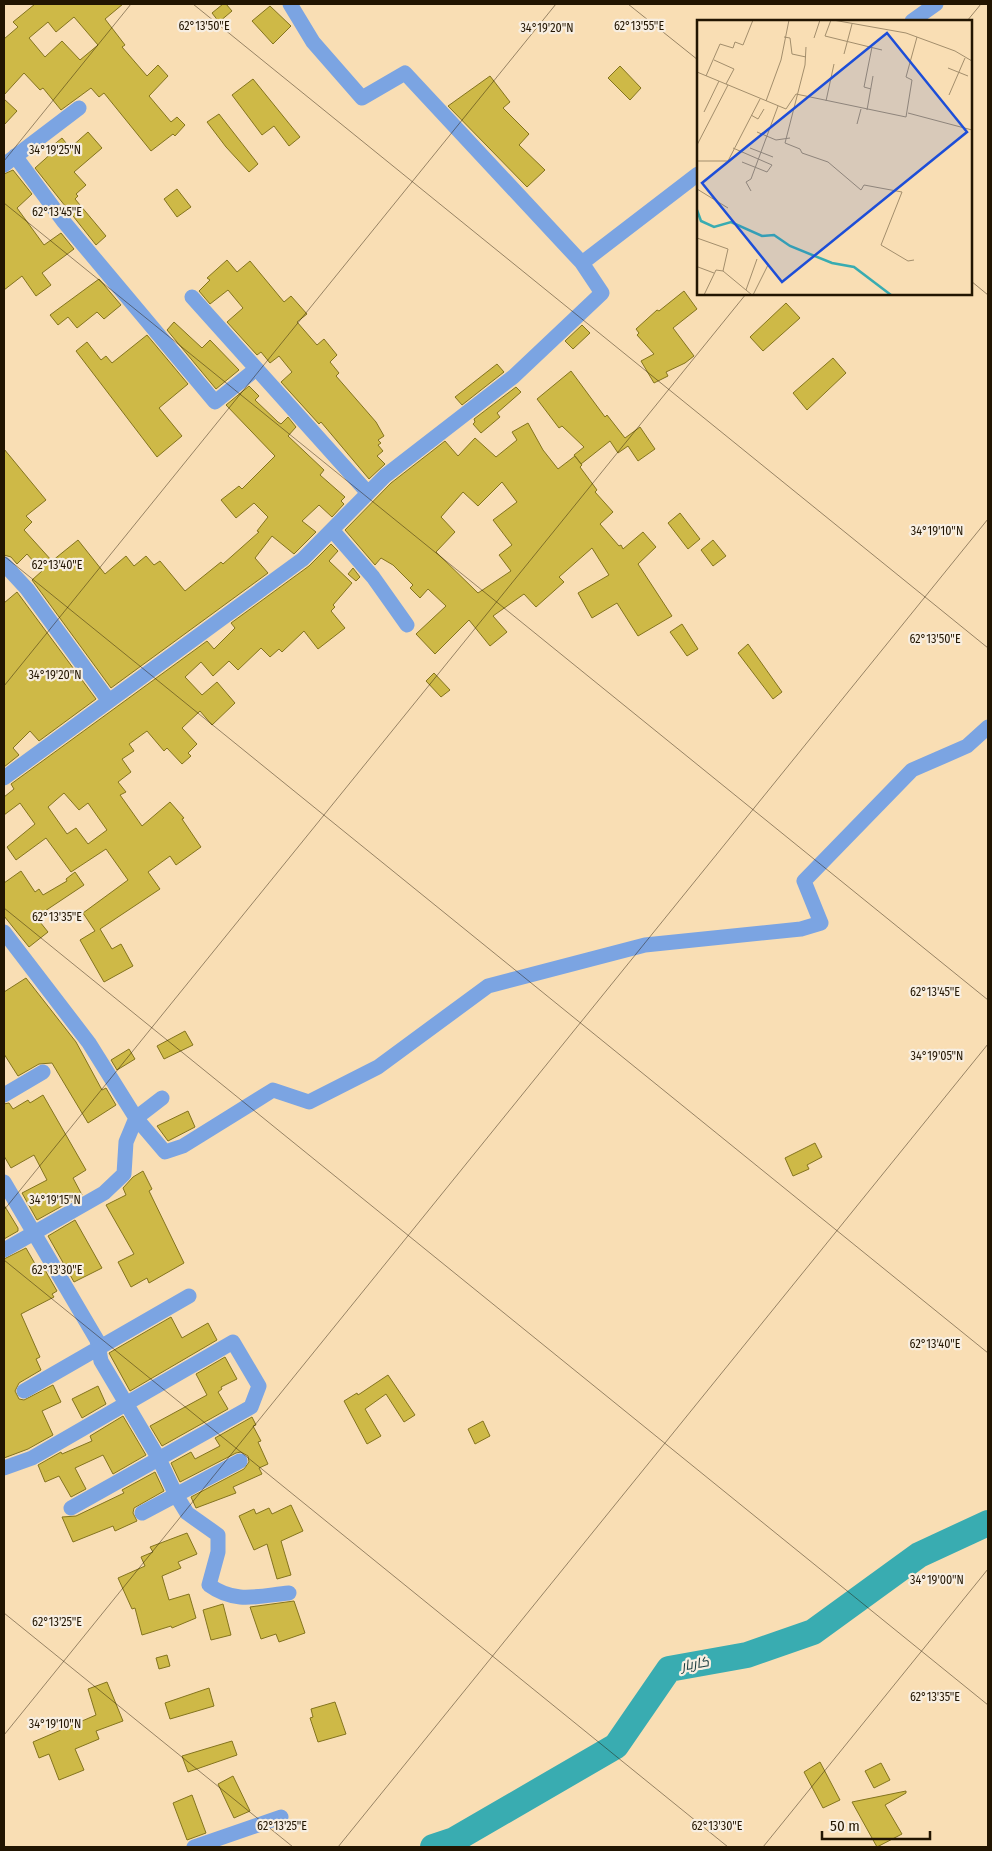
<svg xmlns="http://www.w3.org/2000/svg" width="992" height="1851" font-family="'Fira Sans Condensed',Cairo,sans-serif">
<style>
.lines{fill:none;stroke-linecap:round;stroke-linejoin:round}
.river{stroke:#39acb1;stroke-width:26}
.building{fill:#ceb947;stroke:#84741e;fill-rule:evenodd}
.minor{stroke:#7ba4e2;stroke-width:15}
.ticks{fill:none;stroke:#221501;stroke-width:1;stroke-opacity:0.45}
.labels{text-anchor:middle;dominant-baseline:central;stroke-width:4.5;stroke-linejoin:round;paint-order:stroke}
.water-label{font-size:14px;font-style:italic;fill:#183a3c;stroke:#f7eee1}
.inset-river{fill:none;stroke:#39acb1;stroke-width:2.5}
.inset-road{fill:none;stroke:#a38e6c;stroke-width:1}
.view{fill:#1d4ed8;fill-opacity:0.15;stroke:#1d4ed8;stroke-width:2.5}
.inset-edge{fill:none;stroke:#221501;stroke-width:2.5}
.ticks-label{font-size:12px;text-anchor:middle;fill:#221501;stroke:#f7eee1;stroke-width:4.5;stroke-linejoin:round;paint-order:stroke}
</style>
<rect width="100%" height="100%" fill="#f9deb4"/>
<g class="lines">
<path class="river" d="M433,1847L454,1840L616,1746L669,1669L747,1655L813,1632L919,1555L988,1523"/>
</g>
<path class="building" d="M35,4H123L105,19L125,45L122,47L147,76L158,65L168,76L149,96L171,122L177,117L185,125L175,136L173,134L151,151L104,93L99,97L91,88L61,110L43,88L40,90L24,73L4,95V39L18,27L13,22ZM74,17L98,45L80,60L62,41L45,57L29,38L48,22L56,32Z
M223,4H226L232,11L219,22L212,13Z
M270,6L291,26L273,44L252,21Z
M620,66L641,88L630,100L608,78Z
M490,76L510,102L503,108L529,134L519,145L545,170L527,187L448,106Z
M253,79L300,137L289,146L274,126L262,135L232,95Z
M4,99L17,111L4,125Z
M219,114L258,164L249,172L226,147L207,122Z
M88,132L102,148L74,172L86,185L76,194L78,196L75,199L106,236L96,245L35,168L54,151L51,147L62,138L70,148Z
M13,170L32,194L17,208L44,245L61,233L74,249L42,273L51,285L36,296L22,276L4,290V174Z
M177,189L191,207L177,217L164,199Z
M227,260L237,272L250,261L284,302L291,296L307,314L297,322L317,345L324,339L337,355L330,362L339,373L336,376L376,422L384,436L378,440L381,443L378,445L383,451L377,456L385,464L369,479L321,422L319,424L281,382L292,372L279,356L270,363L261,352L257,355L227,322L243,308L228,290L210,304L199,291L210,280L207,278Z
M99,279L121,305L104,319L97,312L77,328L68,317L58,325L50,315Z
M684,291L697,309L673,328L694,356L685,363L666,372L668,376L654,383L641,361L654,354L637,335L639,333L636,329L657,310L659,311Z
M786,303L800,318L763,351L750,337Z
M174,322L202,348L210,340L239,370L216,389L167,330Z
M582,325L590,333L573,349L565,341Z
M147,335L188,384L159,408L182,436L157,457L76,351L87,342L101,360L106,356L112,363Z
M833,358L846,373L807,410L793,393Z
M497,364L504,372L462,405L455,397Z
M571,371L605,417L607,415L625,438L640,427L655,449L638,461L628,446L618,453L610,441L581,464L574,455L584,447L562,426L559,428L537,399Z
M249,386L259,396L255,400L278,422L281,424L288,417L296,427L288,436L324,470L320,475L345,497L341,501L344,504L332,517L319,505L302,521L316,532L294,554L272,536L255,558L268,573L111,688L32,580L42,571L27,554L17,564L11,557L4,555V449L46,500L26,516L32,522L24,530L52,561L78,540L105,574L126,556L134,566L146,556L154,565L160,561L185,591L221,562L223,564L259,532L257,531L268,517L254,503L236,518L221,500L239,486L242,489L275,456L226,405Z
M516,387L521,392L497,413L500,417L481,433L473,424L475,422L474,419Z
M528,423L543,450L558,469L575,456L582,465L580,467L597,490L595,492L613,512L600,524L619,546L621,545L623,549L643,532L656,547L638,564L672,616L638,636L617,603L592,618L578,593L609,575L592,548L559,577L564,582L536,607L524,594L493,616L507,632L490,646L469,620L435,654L416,634L446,606L428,589L420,598L410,588L413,585L393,565L381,558L375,565L345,530L391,483L445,441L458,456L475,438L496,457L517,440L512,432ZM502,482L517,502L493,520L512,545L499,555L511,571L478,593L436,552L455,532L441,517L463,492L478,506Z
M680,513L700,539L688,549L668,523Z
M713,540L726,556L713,566L701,550Z
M331,544L338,551L329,561L352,583L333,605L335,607L331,611L345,628L318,649L304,631L282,652L279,649L270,657L261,648L238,670L229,661L213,676L201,662L185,677L202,695L217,682L235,703L212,725L200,711L182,728L197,744L188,753L191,756L182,764L167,748L164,751L147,731L129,744L134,751L122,759L131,772L118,782L126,792L120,795L142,826L170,802L184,818L182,819L201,847L176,865L170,856L148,872L160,889L100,929L112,949L121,944L133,966L104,982L80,940L95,931L83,913L128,880L106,849L71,872L46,838L16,860L7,847L35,824L20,803L4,815V797L14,789L11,784L207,641L214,649L235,628L231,623L309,566ZM64,793L79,810L88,803L107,830L88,844L76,828L67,834L48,807Z
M353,568L360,577L356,581L348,574Z
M17,592L96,699L39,741L30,731L13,748L19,755L4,767V603Z
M682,624L698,649L687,656L670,632Z
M748,644L782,692L773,699L738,653Z
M434,673L450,690L441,697L426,681Z
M21,871L35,892L39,889L43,895L67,881L66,879L75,872L84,885L36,917L48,932L29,947L4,916V883Z
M26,978L76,1042L102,1090L106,1088L116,1105L88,1123L52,1063L39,1064L18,1076L4,1054V992Z
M185,1031L193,1045L164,1059L157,1046Z
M129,1049L135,1059L117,1070L111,1060Z
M43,1095L86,1170L73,1178L82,1195L37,1220L22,1193L47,1180L34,1155L11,1168L4,1156V1104L9,1103L13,1109L28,1100L30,1103Z
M188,1111L195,1127L168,1141L157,1126Z
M815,1143L822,1157L807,1165L809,1169L793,1176L785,1158Z
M143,1171L152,1189L149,1191L184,1263L149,1283L147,1278L131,1287L118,1262L134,1254L106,1205L126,1195L123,1188L133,1177Z
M4,1205L18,1228V1231L4,1239Z
M75,1220L102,1268L74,1282L48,1236Z
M26,1248L38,1269L42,1267L45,1270L57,1291L52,1294L54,1297L21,1314L40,1357L36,1359L41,1370L19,1383L15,1391L19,1399L24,1400L53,1385L61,1402L42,1411L53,1435L28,1449L4,1458V1259Z
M171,1317L182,1338L208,1323L217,1340L130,1391L109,1353Z
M225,1357L237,1379L221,1387L222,1389L218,1392L228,1409L162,1446L150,1426L207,1395L196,1374Z
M388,1375L415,1415L404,1422L386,1394L365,1409L381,1436L367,1444L344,1401L357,1393L358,1395Z
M98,1386L106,1404L82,1418L72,1399Z
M123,1416L146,1455L113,1474L103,1455L75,1468L86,1489L71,1497L59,1476L45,1482L38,1465L61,1452L62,1454L92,1441L90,1436Z
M252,1417L256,1425L253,1426L261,1441L258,1442L268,1464L259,1468L262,1474L233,1487L236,1493L196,1508L191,1497L244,1469L249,1462L248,1456L241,1452L236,1453L180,1482L171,1463L191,1452L195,1459L220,1446L215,1438Z
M483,1421L490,1436L475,1444L468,1429Z
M155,1472L164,1491L134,1508L133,1513L137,1521L115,1531L113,1526L73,1542L62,1517L76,1516L124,1493L122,1490Z
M291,1505L303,1531L281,1541L291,1575L277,1579L267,1544L254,1550L239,1516L254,1509L256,1514L269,1508L272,1514Z
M187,1533L197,1554L178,1562L181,1568L162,1576L169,1600L189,1594L196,1618L172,1628L171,1626L142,1635L135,1608L132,1609L118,1578L145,1566L141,1557L153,1552L150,1547Z
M294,1601L305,1633L279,1642L276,1634L261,1639L250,1607Z
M223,1604L231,1635L211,1640L203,1610Z
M167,1655L170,1666L159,1669L156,1658Z
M107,1682L123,1721L96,1731L99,1739L75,1749L84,1770L59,1780L49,1754L39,1758L33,1742L96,1715L88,1689Z
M209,1688L214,1706L170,1719L165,1703Z
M335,1702L346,1734L318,1742L310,1718L313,1717L311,1709Z
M232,1741L237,1755L188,1772L182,1756Z
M820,1762L840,1800L823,1808L804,1772Z
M881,1763L890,1780L874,1788L865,1771Z
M233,1776L250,1811L234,1818L218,1784Z
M906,1791V1793L885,1805L902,1834L877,1847L852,1802Z
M192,1795L206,1833L187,1840L173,1803Z"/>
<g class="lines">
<path class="minor" d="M912,21L936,4
M15,156L64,222L215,402L256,369
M4,165L79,108
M582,263L698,174
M192,297L368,493
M332,530L373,577L407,625
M4,564L27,589L109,701
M4,778L303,559L385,476L513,377L602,293L582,263L405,73L362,98L313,42L290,4
M4,932L89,1043L136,1118L165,1152L183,1146L273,1090L309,1102L378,1067L488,986L645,945L801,929L821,923L804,881L912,770L967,746L988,727
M4,1095L43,1072
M4,1182L97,1340L101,1361L159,1459L176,1495L187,1513L218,1535V1552L209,1585C235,1604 258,1596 289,1593
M4,1250L104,1193L124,1174L126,1142L136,1118L162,1098
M24,1391L189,1296
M4,1468L32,1458L233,1342L259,1386L251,1407L71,1508
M142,1513L240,1461
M194,1847L281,1817"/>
</g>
<path class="ticks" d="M193,4L988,648M628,4L698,60M967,21L981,4M4,161L131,4M4,203L988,1000M971,281L988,295M4,556L988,1353M4,686L556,4M4,908L988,1705M4,1210L746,294M4,1260L728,1847M4,1613L293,1847M4,1735L988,519M338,1847L988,1044M763,1847L988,1569"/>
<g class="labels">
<g class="water-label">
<text transform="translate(695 1664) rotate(-10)">کاربار</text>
</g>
</g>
<g transform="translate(697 20)">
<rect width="275" height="275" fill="#f9deb4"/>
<path class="inset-river" d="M0,190L4,201L17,207L34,202L65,216L77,215L93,226L135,243L157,247L194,275"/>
<path class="inset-road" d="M134,0L128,16L185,30M136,0L209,13L258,31L275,41M87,17L93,18L95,34L109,37M117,18L123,0M109,27L108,45L88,123L103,129L105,133L131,142L164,170L167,165L205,172L184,225L211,241L217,240M147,34L155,4M17,40L37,49L29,64M251,48L271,56M0,52L89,89L99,74L209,97L215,60L209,57L220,17M9,56L23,24L36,28L38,22L46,25L56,0M174,69L167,67L175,27M252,75L268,38M69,81L84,40L92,0M129,81L137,44M170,90L176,56M7,92L22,61M211,93L275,110M54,95L61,99L67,89M160,104L164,89M60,112L79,120L93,118M0,125L31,65M36,128L75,145L70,152L45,142M53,128L76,137M0,141H31L63,79M0,169L31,188M54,171L49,162L54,159L81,86M0,218L31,229L26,251L55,275M1,247L17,253M49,270L60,239M7,275L19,250L26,251M56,275L71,245"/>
<path class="view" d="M190,13L270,112L85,262L5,163Z"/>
<rect width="275" height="275" class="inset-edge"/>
</g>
<g class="ticks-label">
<text x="204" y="30">62°13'50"E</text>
<text x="639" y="30">62°13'55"E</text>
<text x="547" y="32">34°19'20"N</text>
<text x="55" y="154">34°19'25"N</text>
<text x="57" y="216">62°13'45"E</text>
<text x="937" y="535">34°19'10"N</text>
<text x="57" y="569">62°13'40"E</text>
<text x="935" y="643">62°13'50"E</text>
<text x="55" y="679">34°19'20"N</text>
<text x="57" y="921">62°13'35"E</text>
<text x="935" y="996">62°13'45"E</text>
<text x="937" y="1060">34°19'05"N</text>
<text x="55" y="1204">34°19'15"N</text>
<text x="57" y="1274">62°13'30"E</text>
<text x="935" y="1348">62°13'40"E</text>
<text x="937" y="1584">34°19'00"N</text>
<text x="57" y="1626">62°13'25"E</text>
<text x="935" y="1701">62°13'35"E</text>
<text x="55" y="1728">34°19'10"N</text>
<text x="282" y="1830">62°13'25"E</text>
<text x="717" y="1830">62°13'30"E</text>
</g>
<rect width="992" height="1851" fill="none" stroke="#221501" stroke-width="10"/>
<path d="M822 1831v8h108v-8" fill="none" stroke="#221501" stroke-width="2.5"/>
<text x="830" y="1831" font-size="15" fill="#221501" stroke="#f7eee1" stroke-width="4" paint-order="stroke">50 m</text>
</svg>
